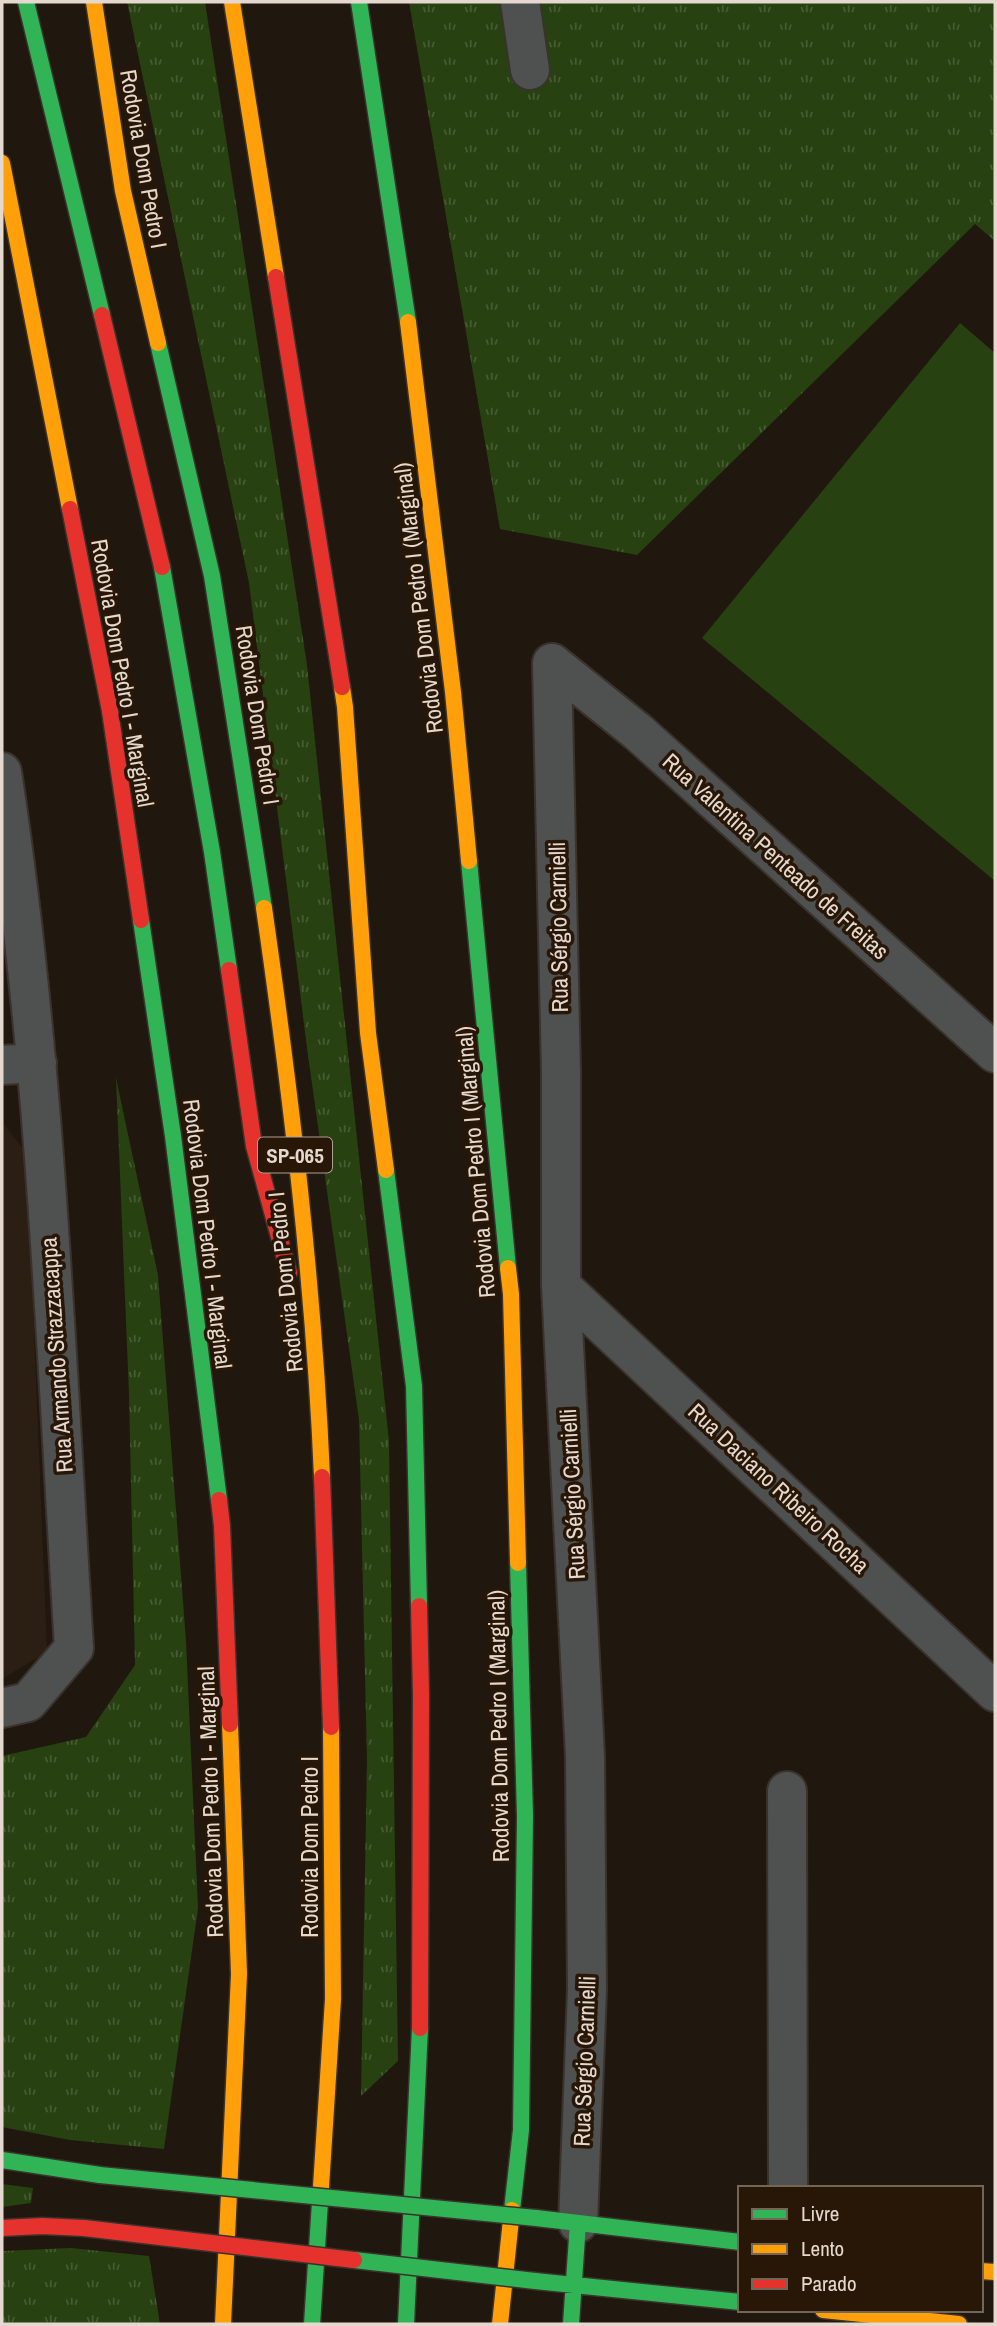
<svg xmlns="http://www.w3.org/2000/svg" width="997" height="2326" font-family="'Archivo Narrow',sans-serif">
<style>
.commercial{fill:#2a1f12}
.grass{fill:url(#grass-tufts)}
.garden{fill:#274110}
.lines{fill:none;stroke-linecap:round;stroke-linejoin:round}
.street-casing{stroke:#3a322c;stroke-width:42}
.fast-casing{stroke:#3a322c;stroke-width:19}
.slow-casing{stroke:#3a322c;stroke-width:19}
.jam-casing{stroke:#3a322c;stroke-width:19}
.street{stroke:#4e5150;stroke-width:38}
.fast{stroke:#30b455;stroke-width:16}
.slow{stroke:#ff9f0a;stroke-width:16}
.jam{stroke:#e5322d;stroke-width:16}
.fast-bridge-casing{stroke:#3a322c;stroke-width:19;stroke-linecap:butt}
.jam-bridge-casing{stroke:#3a322c;stroke-width:19;stroke-linecap:butt}
.fast-bridge{stroke:#30b455;stroke-width:16}
.jam-bridge{stroke:#e5322d;stroke-width:16}
.labels{text-anchor:middle;dominant-baseline:central;stroke-width:7;stroke-linejoin:round;paint-order:stroke}
.shield{fill:#281707;stroke:#ac9f93;stroke-width:2}
.shield-label{font-size:21px;font-weight:bold;fill:#e5d9cf}
.street-label{font-size:23px;fill:#e5d9cf;stroke:#281707}
</style>
<defs>
<pattern id="grass-tufts" width="24" height="20" patternUnits="userSpaceOnUse" patternTransform="scale(1.75)"><rect width="24" height="20" fill="#274110"/><path d="M3 7l-1-3M5 7V3M7 7l1-3M15 17l-1-3M17 17v-4M19 17l1-3" fill="none" stroke="#465c32"/></pattern>
</defs>
<rect width="100%" height="100%" fill="#20170f"/>
<path class="commercial" d="M2,1122L27,1154L47,1652L2,1679Z"/>
<path class="grass" d="M127,2H205L307,665L389,1441L398,2061L361,2096L367,1760L359,1420L307,1048L249,583Z
M409,2H995V241L975,224L637,555L500,529Z
M116,1078L158,1275L186,1641L198,1908L164,2149L70,2140L2,2127V1756L86,1737L135,1665L129,1394Z
M2,2184L33,2188L31,2203L2,2207Z
M71,2248L149,2256L160,2324H2V2251Z"/>
<path class="garden" d="M960,323L995,353V881L702,638Z"/>
<g class="lines">
<g class="street-casing">
<path id="street" d="M520,2L530,70
M552,663L561,1073V1286L585,1756L587,1989L578,2223
M552,663L638,732L995,1053
M2,772C46,1061 56,1355 74,1648L28,1702L2,1708
M2,1065L37,1063
M561,1286L995,1692
M787,1791L788,2188"/>
</g>
<g class="fast-casing">
<path id="fast" d="M26,2L102,315
M359,2L408,322
M158,343L212,576L264,908
M162,567L212,852L229,970
M469,861L508,1268
M141,920L173,1136L219,1500
M386,1170L414,1386L419,1606
M2,2160L100,2175
M512,2210L521,2130L525,1816L518,1563
M536,2218L740,2242
M535,2281L740,2302
M312,2324L321,2187
M406,2324L420,2028
M571,2324L578,2223"/>
</g>
<g class="slow-casing">
<path id="slow" d="M94,2L123,191L158,343
M232,2L276,277
M2,163L70,509
M408,322L453,692L469,861
M342,687L345,707L368,1033L386,1170
M264,908C291,1096 314,1286 322,1477
M508,1268L511,1294L518,1563
M321,2187L333,1999L331,1727
M981,2271L995,2272
M823,2310L959,2324
M223,2324L239,1974L230,1724
M500,2324L512,2210"/>
</g>
<g class="jam-casing">
<path id="jam" d="M276,277L342,687
M102,315L162,567
M70,509L110,711L141,920
M229,970L254,1146L289,1273
M322,1477L331,1727
M219,1500L222,1526L230,1724
M419,1606L421,1695L420,2028
M2,2228L42,2226L84,2228"/>
</g>
<use href="#street" class="street"/>
<use href="#fast" class="fast"/>
<use href="#slow" class="slow"/>
<use href="#jam" class="jam"/>
<g class="fast-bridge-casing">
<path id="fast-bridge" d="M100,2175L536,2218
M354,2260L535,2281"/>
</g>
<g class="jam-bridge-casing">
<path id="jam-bridge" d="M84,2228L354,2260"/>
</g>
<use href="#fast-bridge" class="fast-bridge"/>
<use href="#jam-bridge" class="jam-bridge"/>
</g>
<g class="labels">
<rect class="shield" x="258" y="1137.5" width="74" height="35" rx="5"/>
<g class="shield-label">
<text x="295" y="1155">SP-065</text>
</g>
<g class="street-label">
<text transform="translate(144 159) rotate(80)">Rodovia Dom Pedro I</text>
<text transform="translate(418 598) rotate(-97)">Rodovia Dom Pedro I (Marginal)</text>
<text transform="translate(123 673) rotate(80)">Rodovia Dom Pedro I - Marginal</text>
<text transform="translate(258 715) rotate(81)">Rodovia Dom Pedro I</text>
<text transform="translate(776 856) rotate(42)">Rua Valentina Penteado de Freitas</text>
<text transform="translate(558 927) rotate(-91)">Rua Sérgio Carnielli</text>
<text transform="translate(475 1162) rotate(-95)">Rodovia Dom Pedro I (Marginal)</text>
<text transform="translate(208 1234) rotate(83)">Rodovia Dom Pedro I - Marginal</text>
<text transform="translate(285 1282) rotate(-96)">Rodovia Dom Pedro I</text>
<text transform="translate(56 1355) rotate(-94)">Rua Armando Strazzacappa</text>
<text transform="translate(779 1488) rotate(43)">Rua Daciano Ribeiro Rocha</text>
<text transform="translate(572 1494) rotate(-93)">Rua Sérgio Carnielli</text>
<text transform="translate(498 1726) rotate(-91)">Rodovia Dom Pedro I (Marginal)</text>
<text transform="translate(210 1802) rotate(-92)">Rodovia Dom Pedro I - Marginal</text>
<text transform="translate(309 1847) rotate(-90)">Rodovia Dom Pedro I</text>
<text transform="translate(584 2061) rotate(-88)">Rua Sérgio Carnielli</text>
</g>
</g>
<rect width="997" height="2326" fill="none" stroke="#e5d9cf" stroke-width="7"/>
<rect x="738" y="2186" width="245" height="126" fill="#281707" stroke="#746557" stroke-width="2"/>
<rect x="752" y="2209" width="35" height="10" fill="#30b455" stroke="#746557" stroke-width="2"/>
<text x="801" y="2221" font-size="21" fill="#e5d9cf">Livre</text>
<rect x="752" y="2244" width="35" height="10" fill="#ff9f0a" stroke="#746557" stroke-width="2"/>
<text x="801" y="2256" font-size="21" fill="#e5d9cf">Lento</text>
<rect x="752" y="2279" width="35" height="10" fill="#e5322d" stroke="#746557" stroke-width="2"/>
<text x="801" y="2291" font-size="21" fill="#e5d9cf">Parado</text>
</svg>
